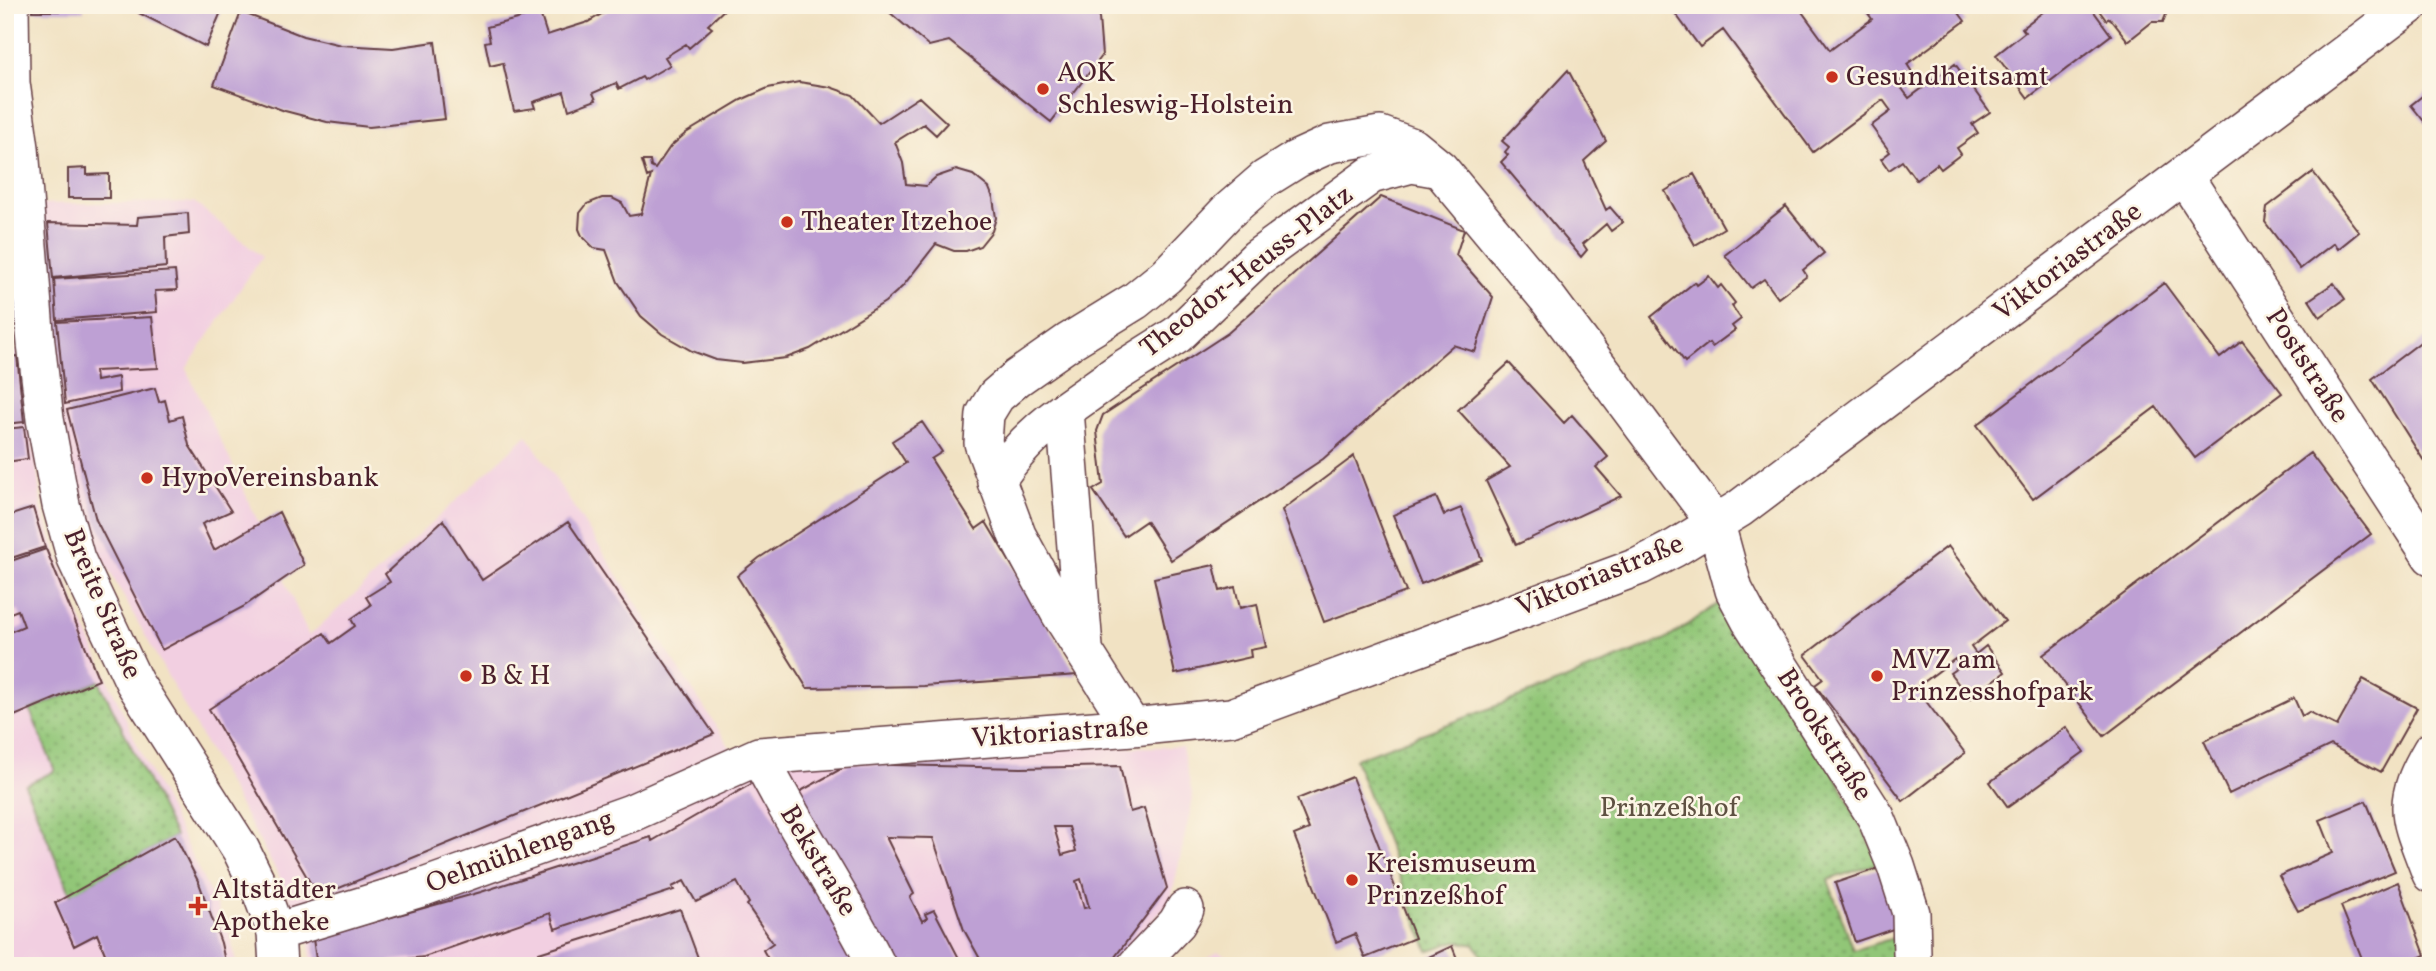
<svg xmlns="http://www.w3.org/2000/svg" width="2436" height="971" font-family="Vollkorn,serif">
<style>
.built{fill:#f2cfe1}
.grass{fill:url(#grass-dots);stroke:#6e7251;stroke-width:2}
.building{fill:#bea0d4;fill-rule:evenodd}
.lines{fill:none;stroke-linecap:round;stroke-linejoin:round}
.street-casing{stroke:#633c42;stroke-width:40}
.street{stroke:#fff;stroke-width:37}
.poi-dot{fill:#c8321e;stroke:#fcf5e5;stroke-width:2.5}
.labels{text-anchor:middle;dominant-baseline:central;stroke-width:5;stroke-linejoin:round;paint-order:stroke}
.poi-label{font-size:28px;fill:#4a1f2b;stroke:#fcf5e5;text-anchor:start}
.street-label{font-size:28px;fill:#4a1f2b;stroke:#fcf5e5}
.park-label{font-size:28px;fill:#5f5142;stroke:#fcf5e5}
</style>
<defs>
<pattern id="grass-dots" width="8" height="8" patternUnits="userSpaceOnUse" patternTransform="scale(1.75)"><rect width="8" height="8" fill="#91c677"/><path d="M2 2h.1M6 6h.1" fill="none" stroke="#78a062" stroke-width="1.8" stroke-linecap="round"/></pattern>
</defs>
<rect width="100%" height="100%" fill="#fcf5e5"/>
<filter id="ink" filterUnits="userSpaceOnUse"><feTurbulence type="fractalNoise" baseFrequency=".0143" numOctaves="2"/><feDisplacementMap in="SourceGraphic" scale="14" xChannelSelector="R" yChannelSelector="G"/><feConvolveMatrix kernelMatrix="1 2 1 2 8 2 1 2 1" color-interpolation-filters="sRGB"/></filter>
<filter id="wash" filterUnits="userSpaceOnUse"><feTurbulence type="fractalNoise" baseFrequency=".00686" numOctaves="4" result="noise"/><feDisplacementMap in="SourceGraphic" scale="28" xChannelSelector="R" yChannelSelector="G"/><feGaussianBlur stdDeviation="1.57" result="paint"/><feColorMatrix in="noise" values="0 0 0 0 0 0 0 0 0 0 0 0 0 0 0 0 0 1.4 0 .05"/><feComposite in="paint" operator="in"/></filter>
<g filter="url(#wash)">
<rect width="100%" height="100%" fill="#f1e2c3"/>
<path class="built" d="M194,202L262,257L186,369L234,468L309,636L527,435L733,752L751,748L1182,747L1193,798L1171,900L1112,966H312L309,942L280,878L91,538L58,413L35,204Z
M22,350L42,510L78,613L142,755L229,932L237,966H5V351Z
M1218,952L1249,966H1196Z"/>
<path class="grass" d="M1724,600L1831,767L1880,863L1828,880L1854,950L1900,936L1905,966H1488L1475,945L1456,941L1428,951L1355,759L1552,685L1668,638Z
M99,681L175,836L71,895L25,785L55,771L30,710Z"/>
<g id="blocks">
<path class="building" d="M32,5H83L84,11H32Z
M136,5H224L206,47L139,13L142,8Z
M617,5H729L708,25L712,28L689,48L686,44L665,57L670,65L644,80L642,77L619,89L616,83L593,93L596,100L569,110L564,92L533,102L535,108L514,111L503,63L490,66L485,42L490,41L487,27L540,13L547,35L588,22Z
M881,5H1098L1102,56L1051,122L949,41L929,46Z
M1669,5H1797L1830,50L1872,19L1862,5H1953L1965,21L1907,64L1912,72L1898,83L1909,98L1955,64L1990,112L1972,124L1978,133L1957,148L1961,154L1941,169L1937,164L1916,180L1902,161L1889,170L1881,159L1890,152L1871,126L1891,111L1883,100L1813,152L1723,30L1700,47Z
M2052,5H2089L2111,35L2028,98L1996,55L2025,32L2022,28Z
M2095,5H2171L2173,7L2167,12L2163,22H2152L2128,41L2110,18L2106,20Z
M241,12L303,36L341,45L393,48L435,42L445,119L369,127L327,122L285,111L214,85Z
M1568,70L1606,141L1584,161L1606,210L1610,207L1623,222L1611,231L1606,224L1583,244L1587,250L1581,257L1501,162L1508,155L1505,152L1509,147L1502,141Z
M799,82L830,87L853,95L879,123L919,97L947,123L936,135L924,124L895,142L903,163L906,184L926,186L936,177L956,170L973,175L989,188L993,198L996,218L992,231L980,246L966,251H954L936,244L902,287L885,302L810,349L786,358L742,363L716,360L692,351L662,334L641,316L618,282L606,250L594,248L582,236L579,229L580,213L587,204L602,198H612L622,203L629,216L641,214L651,175L647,177L642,161H650L651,167L655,169L670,147L686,133L741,100L768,88Z
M2431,89V130L2411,105Z
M87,168V175L109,174V198H68V169Z
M2313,172L2359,232L2338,249L2334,243L2300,269L2265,222L2267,207Z
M1694,174L1724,228L1695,245L1665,191Z
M1381,197L1464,230L1456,255L1493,297L1475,352L1453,345L1323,459L1171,560L1146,521L1124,536L1093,490L1103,484L1097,431L1103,415L1228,333Z
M1786,206L1824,253L1803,270L1807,276L1778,298L1764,279L1751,288L1725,255Z
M188,213L189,234L165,237L166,267L53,278L48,223L137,225L138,217Z
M175,271L177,290L155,291L157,312L57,320L54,279Z
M1709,276L1718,288L1721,285L1735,303L1732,306L1741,319L1732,326L1735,330L1712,347L1709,343L1685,362L1651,317L1695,282L1697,285Z
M5,279H7L11,324L5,332Z
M2164,283L2220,358L2242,341L2282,393L2195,458L2156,407L2033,499L1977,425Z
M2334,283L2345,299L2320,317L2309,300Z
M152,317L158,368L95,371L96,381L118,377L119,392L65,404L57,322Z
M2431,334V472L2372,379Z
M17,356L24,422L5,424V358Z
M1509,363L1564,423L1572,415L1608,457L1596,467L1621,496L1516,545L1486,481L1510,467L1458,410Z
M155,388L159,402L165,400L170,420L182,416L189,445L231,511L202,524L214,550L279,512L304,565L243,607L162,650L96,520L67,410Z
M922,422L942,452L931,459L976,529L986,522L1077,675L923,686L807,688L737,576L759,558L906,463L892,441Z
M24,427L28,459L5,462V429Z
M2310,453L2371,534L2104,736L2043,655Z
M1354,456L1406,592L1324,622L1282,510Z
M1436,497L1444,515L1461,508L1482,560L1421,584L1393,515Z
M33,508L45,547L5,560V517Z
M443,520L482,580L568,522L714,734L332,891L311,884L209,709L324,633L331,643L355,626L351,619L371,605L366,597L390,582L385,574Z
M1948,546L2005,621L1971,647L1976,654L1986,646L2005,672L1970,699L1950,673L1960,666L1955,659L1916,688L1965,753L1903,801L1815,685L1823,679L1805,655Z
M46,549L99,680L5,720V634L24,626L18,610L5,615V563Z
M1214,565L1220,591L1235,587L1240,608L1257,604L1266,647L1250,650L1251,657L1175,674L1154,578Z
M2363,679L2417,708L2381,772L2331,745L2229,794L2204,741L2294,698L2302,716L2309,712L2337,726Z
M2066,727L2084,752L2008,807L1990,782Z
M850,764L1021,768L1120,766L1130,812L1144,808L1167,888L1108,966H984L964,930L933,838L886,837L914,894L910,897L922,921L927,918L925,914L934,910L963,966H886L790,797ZM1054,827H1069L1076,851L1062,855ZM1081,879L1089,907L1084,908L1076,881Z
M1352,777L1415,938L1365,958L1355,934L1336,942L1294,835L1309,829L1297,799Z
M753,783L868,966H772L763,950L773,943L747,905L749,903L737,882L696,902L684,881L672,887L674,890L555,929L550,913L424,957L390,961L391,966H317L313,939L481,892L651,837L652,841Z
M2366,801L2395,871L2298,911L2279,876L2333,853L2320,820Z
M175,836L199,883L221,943L226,966H110L97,934L74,946L55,903Z
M1882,867L1902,926L1855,942L1835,883Z
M2398,882L2425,955L2400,966H2352L2363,961L2341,906Z
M680,909L701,966H543L539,953Z
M1452,946L1460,966H1422L1420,961Z
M1217,959L1232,966H1207Z"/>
</g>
</g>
<g filter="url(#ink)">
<use href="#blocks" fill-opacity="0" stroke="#633c42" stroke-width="2"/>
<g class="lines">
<g class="street-casing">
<path id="street" d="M10,5L11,83L20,148L36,343L45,419L61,505L76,559L134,682L241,850L260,889L276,932L278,966
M2184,176L2431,556
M996,482C1014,452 1037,430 1065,410
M1084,647L1065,410L1120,371L1177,335L1257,258L1371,175L1412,164L1440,169
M1132,727L1059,612L1017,535L983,443L985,414L996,396L1017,378L1070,341L1135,301L1166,276L1227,212L1265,179L1297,159L1330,144L1380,135L1413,147L1440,169L1548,299L1716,524L1734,590L1750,620L1876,817L1896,866L1911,913L1912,954
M2431,751C2399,806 2410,818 2431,874
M759,756C795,828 841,894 877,966
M276,932L424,887L631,813L759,756L1132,727L1231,717L1640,566L1675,548L1739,509L2410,5
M1136,966L1177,923L1185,909"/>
</g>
<use href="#street" class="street"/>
</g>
</g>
<g class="poi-dot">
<circle cx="1832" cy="77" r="7"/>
<circle cx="1043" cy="89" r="7"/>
<circle cx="787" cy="222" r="7"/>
<circle cx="147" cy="478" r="7"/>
<circle cx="466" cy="676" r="7"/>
<circle cx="1877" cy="676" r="7"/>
<circle cx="1352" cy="880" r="7"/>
<path d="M194.5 895.5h7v7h7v7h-7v7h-7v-7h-7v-7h7z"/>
</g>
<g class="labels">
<g class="poi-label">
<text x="1057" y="73">AOK<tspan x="1057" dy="32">Schleswig-Holstein</tspan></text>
<text x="1846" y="77">Gesundheitsamt</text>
<text x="801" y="222">Theater Itzehoe</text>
<text x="161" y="478">HypoVereinsbank</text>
<text x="1891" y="660">MVZ am<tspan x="1891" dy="32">Prinzesshofpark</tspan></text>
<text x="480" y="676">B &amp; H</text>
<text x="1366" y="864">Kreismuseum<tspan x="1366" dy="32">Prinzeßhof</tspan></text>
<text x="212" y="890">Altstädter<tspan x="212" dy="32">Apotheke</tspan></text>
</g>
<g class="street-label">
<text transform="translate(2068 262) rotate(-37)">Viktoriastraße</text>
<text transform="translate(1247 272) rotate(-38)">Theodor-Heuss-Platz</text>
<text transform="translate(2307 366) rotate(57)">Poststraße</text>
<text transform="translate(1600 576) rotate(-22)">Viktoriastraße</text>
<text transform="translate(102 604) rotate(67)">Breite Straße</text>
<text transform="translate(1060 733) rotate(-4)">Viktoriastraße</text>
<text transform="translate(1824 735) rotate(57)">Brookstraße</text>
<text transform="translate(520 852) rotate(-20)">Oelmühlengang</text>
<text transform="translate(818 861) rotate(59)">Bekstraße</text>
</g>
<g class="park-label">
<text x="1669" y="808">Prinzeßhof</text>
</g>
</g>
<rect width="2436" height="971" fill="none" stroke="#fcf5e5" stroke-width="28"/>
</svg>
